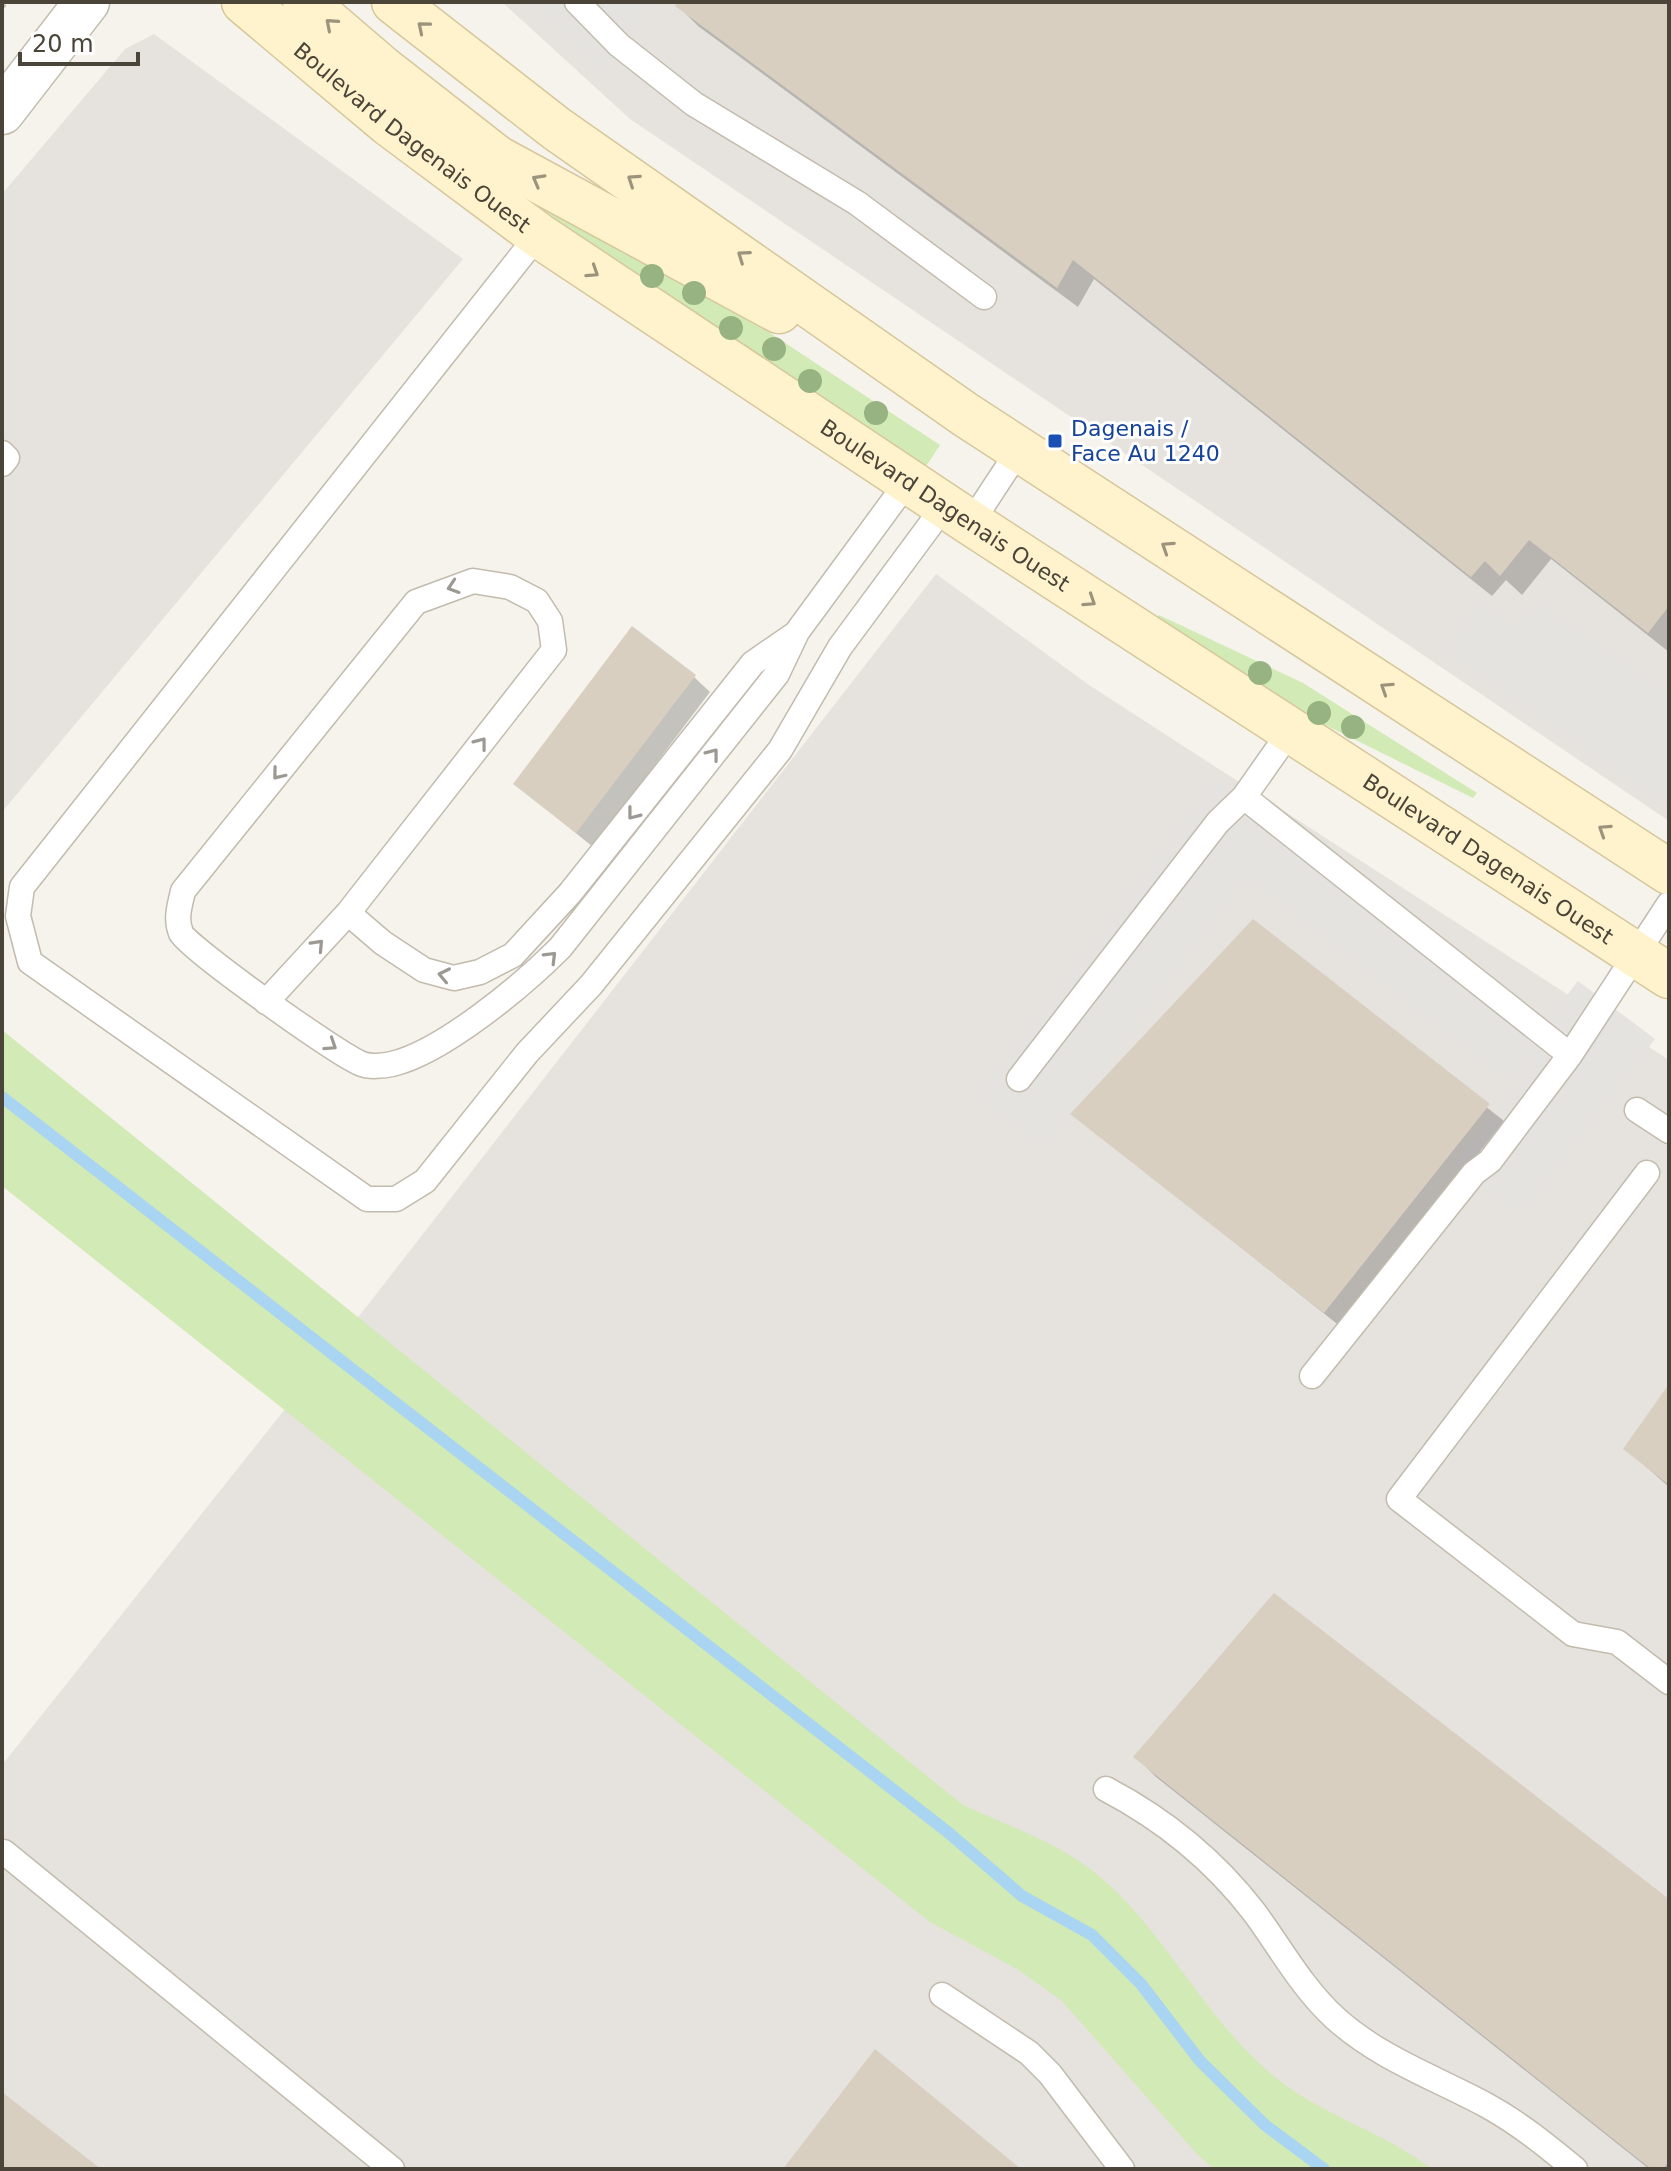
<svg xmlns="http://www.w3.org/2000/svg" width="1671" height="2171" font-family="'DejaVu Sans',sans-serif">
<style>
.industrial{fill:#e6e2dd}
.green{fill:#d2eab5}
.parking{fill:#e5e3e0}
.shadow{fill:#0003}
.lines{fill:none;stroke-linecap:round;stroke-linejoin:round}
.stream{stroke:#a9d4f2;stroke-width:12}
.building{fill:#d8cfc1}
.service-casing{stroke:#c2bbae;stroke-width:27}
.tertiary-casing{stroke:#c2bbae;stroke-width:47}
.secondary-casing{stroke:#d6c79b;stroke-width:47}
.path{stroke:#c4b79f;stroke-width:5;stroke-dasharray:4 4;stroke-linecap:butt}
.service{stroke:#fff;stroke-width:24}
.tertiary{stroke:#fff;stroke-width:44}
.secondary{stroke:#fff3cd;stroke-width:44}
.tree{fill:#97b381}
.oneway{stroke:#9c937c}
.oneway2{stroke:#9c9892}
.transit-dot{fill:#1a4fb4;stroke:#fff;stroke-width:3}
.labels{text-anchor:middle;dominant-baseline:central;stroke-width:6;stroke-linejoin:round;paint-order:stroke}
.street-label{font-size:22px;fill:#4b4439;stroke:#fff}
.transit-label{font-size:22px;fill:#164399;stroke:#fff;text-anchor:start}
</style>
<rect width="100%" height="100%" fill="#f6f3ec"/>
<path class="industrial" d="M502,2H1669V821L630,119Z
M154,34L463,259L2,812V194L125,49Z
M936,574L1092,687L1669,1060V2169H2V1765L374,1297Z"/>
<path class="green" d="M479,167L679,273L940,445L925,468Z
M1159,615L1303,683L1477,793L1473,798L1305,715L1156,621Z
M2,1030L963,1805C1008,1826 1060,1843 1098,1875C1165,1931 1203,2016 1270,2073C1319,2115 1381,2130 1432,2169H1214L1196,2153L1062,2001L1017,1969L930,1922L2,1186Z"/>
<path class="parking" d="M533,2H653L600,72Z
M1534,598L1669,691V809L1442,651L1477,600L1515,626Z
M1214,780L1541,1029L1578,981L1655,1039L1521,1218L1454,1165L1533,1062L1529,1058L1508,1083L1247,879L1045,1151L974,1097Z"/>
<path class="shadow" d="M680,2H1669V652L1551,559L1522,595L1506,580L1492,596L1094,279L1078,307L698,26L678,6Z
M694,677L710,692L593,847L515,784Z
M1253,922L1504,1121L1341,1327L1073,1114Z
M1669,1387V1487L1626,1449Z
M1136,1757L1669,1902V2169H1649L1156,1777Z"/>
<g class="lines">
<path class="stream" d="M2,1097L949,1833L1022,1896L1092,1935L1141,1984L1200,2061L1265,2125L1324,2169"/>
</g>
<path class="building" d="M678,2H1669V606L1648,633L1529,540L1500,576L1485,561L1471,577L1073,260L1057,288L675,6Z
M632,626L696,675L576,833L513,784Z
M1253,919L1490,1104L1324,1313L1070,1114Z
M1669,1384V1485L1623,1449Z
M1274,1593L1669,1899V2161L1663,2169H1651L1133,1757Z
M875,2049L1021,2169H783Z
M2,2092L101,2169H2Z"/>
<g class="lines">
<g class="service-casing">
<path id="service" d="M577,2L619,45L694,104L857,203L984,297
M538,235L22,887L18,916L30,962L367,1199H396L425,1181L527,1053L591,985L780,750L840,647L945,505
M2,453L7,458L2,464
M971,523L1019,450
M1291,730L1244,797L1570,1055L1669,904
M348,913L383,943L424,970L454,978L480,972L513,955L570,893L753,663L795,634
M266,1002L348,913L554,650L550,621L537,601L510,587L473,581L416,602L183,891C180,905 175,918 181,933C188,948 340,1056 362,1064C369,1067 384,1066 392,1064C443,1052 523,985 560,948L777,674L797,632L908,481
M1019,1079L1218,822L1244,797
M1637,1110L1669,1131
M1647,1173L1399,1499L1573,1634L1617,1642L1669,1682
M1312,1376L1474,1173L1490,1161L1570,1055
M1106,1789C1163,1819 1214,1860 1254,1912C1280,1947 1302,1988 1335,2018C1379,2058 1434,2077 1486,2105C1519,2123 1547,2146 1575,2169
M4,1852L392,2169
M942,1995L1029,2053L1050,2074L1122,2169"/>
</g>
<g class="tertiary-casing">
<path id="tertiary" d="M2,112L87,2"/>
</g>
<g class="secondary-casing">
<g id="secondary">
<path id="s1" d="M244,2L388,123L538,235L971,523L1669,976"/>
<path d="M305,2L382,68L497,158L779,311"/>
<path d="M394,2L557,129L966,415L1669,872"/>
</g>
</g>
<path class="path" d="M2,7L6,2"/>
<use href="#service" class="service"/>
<use href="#tertiary" class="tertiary"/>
<use href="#secondary" class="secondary"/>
</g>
<g class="tree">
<circle cx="652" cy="276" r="12"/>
<circle cx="694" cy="293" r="12"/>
<circle cx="731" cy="328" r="12"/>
<circle cx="774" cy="349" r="12"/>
<circle cx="810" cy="381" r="12"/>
<circle cx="876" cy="413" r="12"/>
<circle cx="1260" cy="673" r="12"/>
<circle cx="1319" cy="713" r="12"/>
<circle cx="1353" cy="727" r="12"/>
</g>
<defs><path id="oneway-chevron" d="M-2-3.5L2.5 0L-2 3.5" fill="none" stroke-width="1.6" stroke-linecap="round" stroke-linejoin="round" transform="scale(2)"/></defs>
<g class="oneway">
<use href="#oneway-chevron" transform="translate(331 24) rotate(-139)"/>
<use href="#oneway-chevron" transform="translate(423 27) rotate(-140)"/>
<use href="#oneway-chevron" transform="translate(538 180) rotate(-151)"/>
<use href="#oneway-chevron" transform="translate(633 180) rotate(-146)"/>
<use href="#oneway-chevron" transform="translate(743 256) rotate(-145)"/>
<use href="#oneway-chevron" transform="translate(593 272) rotate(33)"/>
<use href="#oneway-chevron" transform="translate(1167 547) rotate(-147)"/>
<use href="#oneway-chevron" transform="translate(1090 601) rotate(33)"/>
<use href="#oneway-chevron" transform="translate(1386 688) rotate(-147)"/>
<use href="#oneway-chevron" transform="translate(1604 830) rotate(-147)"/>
</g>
<g class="oneway2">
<use href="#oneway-chevron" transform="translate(453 587) rotate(162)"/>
<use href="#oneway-chevron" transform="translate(481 743) rotate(-52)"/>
<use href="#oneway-chevron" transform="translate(713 754) rotate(-52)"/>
<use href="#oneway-chevron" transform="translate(278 774) rotate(129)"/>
<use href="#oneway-chevron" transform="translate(633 814) rotate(128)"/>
<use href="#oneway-chevron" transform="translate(318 945) rotate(-47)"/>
<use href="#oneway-chevron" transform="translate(551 957) rotate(-45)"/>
<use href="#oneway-chevron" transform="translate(444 975) rotate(-168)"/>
<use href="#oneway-chevron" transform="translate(331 1045) rotate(33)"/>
</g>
<rect class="transit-dot" x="1047" y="433" width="16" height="16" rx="4"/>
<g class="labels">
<g class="street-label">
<text stroke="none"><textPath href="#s1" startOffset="216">Boulevard Dagenais Ouest</textPath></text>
<text stroke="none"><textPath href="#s1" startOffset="864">Boulevard Dagenais Ouest</textPath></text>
<text stroke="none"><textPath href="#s1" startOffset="1512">Boulevard Dagenais Ouest</textPath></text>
</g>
<g class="transit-label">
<text x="1071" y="428">Dagenais /<tspan x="1071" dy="25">Face Au 1240</tspan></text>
</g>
</g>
<rect width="1671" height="2171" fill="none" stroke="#4b4439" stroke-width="8"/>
<path d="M20 52v12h118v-12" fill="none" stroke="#4b4439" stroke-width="4"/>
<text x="32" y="52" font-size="24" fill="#4b4439" stroke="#ffffff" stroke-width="6" paint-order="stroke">20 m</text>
</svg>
